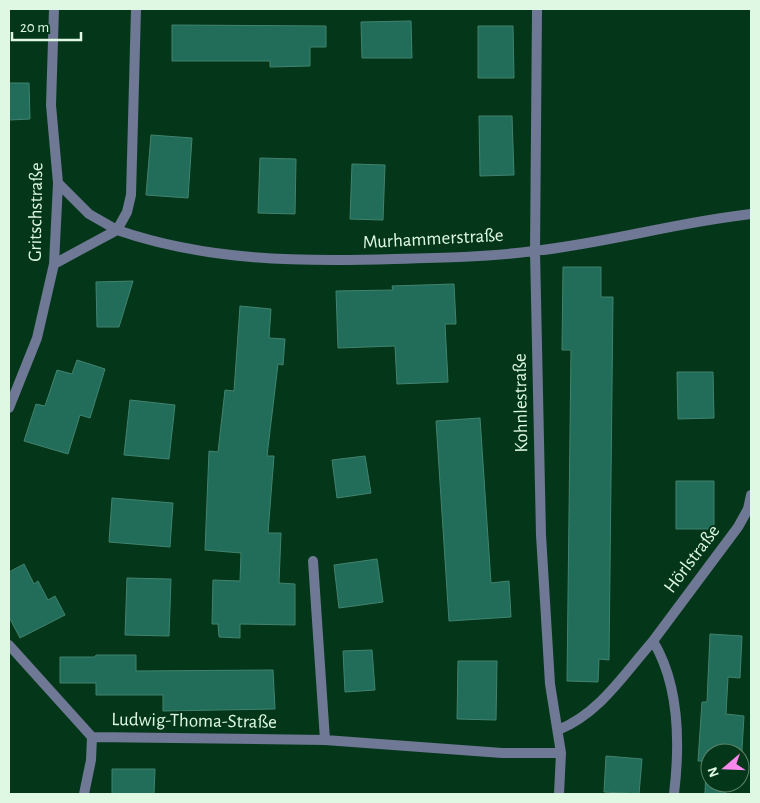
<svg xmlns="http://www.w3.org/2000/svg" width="760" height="803" font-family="'Alegreya Sans',sans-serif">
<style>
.building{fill:#216d59;stroke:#41836f}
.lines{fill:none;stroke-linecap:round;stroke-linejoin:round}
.minor{stroke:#6f7894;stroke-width:10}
.labels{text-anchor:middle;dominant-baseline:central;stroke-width:4;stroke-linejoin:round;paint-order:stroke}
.street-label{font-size:19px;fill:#dff8e4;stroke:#043719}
</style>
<rect width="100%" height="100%" fill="#043719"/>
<path class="building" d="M411,21L412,58H362L361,22Z
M172,25L326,26V47H310V66L270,67V61H172Z
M478,26H513L514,78H478Z
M9,83H29L30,119L9,120Z
M479,116H512L514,175L480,176Z
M151,135L192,138L188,198L146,195Z
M260,158L296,159L295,214L258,213Z
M352,164L385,165L383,220L350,219Z
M563,267H601V297H613L609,660L599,659L598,682L567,681L571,350H562Z
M133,281L119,327H97L96,282Z
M454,284L456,324H445L448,382L397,384L395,346L338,348L336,291L393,290L392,286Z
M240,306L271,309L269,338L285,339L283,365L278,364L267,456H274L268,533H281L279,583L295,584V625L240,624V638L219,637L218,624H212L213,580L240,581L241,553L205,550L209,451L218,452L225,390L234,391Z
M77,360L105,369L90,418L80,415L68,454L24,441L36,404L45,406L57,370L72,374Z
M677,372H713L714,418L678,419Z
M130,400L175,405L169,459L124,455Z
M480,418L491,583L509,581L511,617L449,621L436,421Z
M365,456L371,493L337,498L332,460Z
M676,481H714V529H676Z
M112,498L173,503L170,547L109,542Z
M377,559L383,602L339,608L334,565Z
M24,564L34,584L38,581L48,600L55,596L65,615L20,638L9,617V572Z
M127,578L171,579L169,636L125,635Z
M710,634L742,636L740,678L728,677L726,714L744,716L741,765L740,753H710V783H726L725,794H705L706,761H698L702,702H707Z
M372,650L375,690L345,692L343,651Z
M96,655H136V671L273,670L275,709L163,711V695H96V683H60V657H95Z
M458,661H497L496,720L457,719Z
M606,756L642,759L639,794L604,792Z
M112,769H155L154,794H112Z"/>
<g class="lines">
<path class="minor" d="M537,9L535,251L541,535L550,684L561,753L559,794
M58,183L89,214L117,230L127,212L131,195L136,9
M54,264L117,230C207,261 300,262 394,259C441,258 488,257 534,251C607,243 678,222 751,214
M9,408L37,338L54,264L58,183L51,105L54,9
M313,561L325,740
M9,645L92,737
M558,730C600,713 624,674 653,641
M84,794L91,760L92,737L325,740L502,753H561
M674,794C680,744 679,684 653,641L738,527L748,509L751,495"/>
</g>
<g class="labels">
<g class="street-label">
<text transform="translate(36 212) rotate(-89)">Gritschstraße</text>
<text transform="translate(433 239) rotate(-3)">Murhammerstraße</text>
<text transform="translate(521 403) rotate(-91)">Kohnlestraße</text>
<text transform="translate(692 559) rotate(-53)">Hörlstraße</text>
<text transform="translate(194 721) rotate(1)">Ludwig-Thoma-Straße</text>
</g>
</g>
<rect width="760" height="803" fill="none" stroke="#dff8e4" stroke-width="20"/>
<g transform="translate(725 768) rotate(251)"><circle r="24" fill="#043719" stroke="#5c846a"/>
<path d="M0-4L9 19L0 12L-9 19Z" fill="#f888eb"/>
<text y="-8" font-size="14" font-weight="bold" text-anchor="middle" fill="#dff8e4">N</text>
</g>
<path d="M12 32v8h69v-8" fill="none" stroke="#dff8e4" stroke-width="2.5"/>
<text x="20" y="32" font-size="15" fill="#dff8e4" stroke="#043719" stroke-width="4" paint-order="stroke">20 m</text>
</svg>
